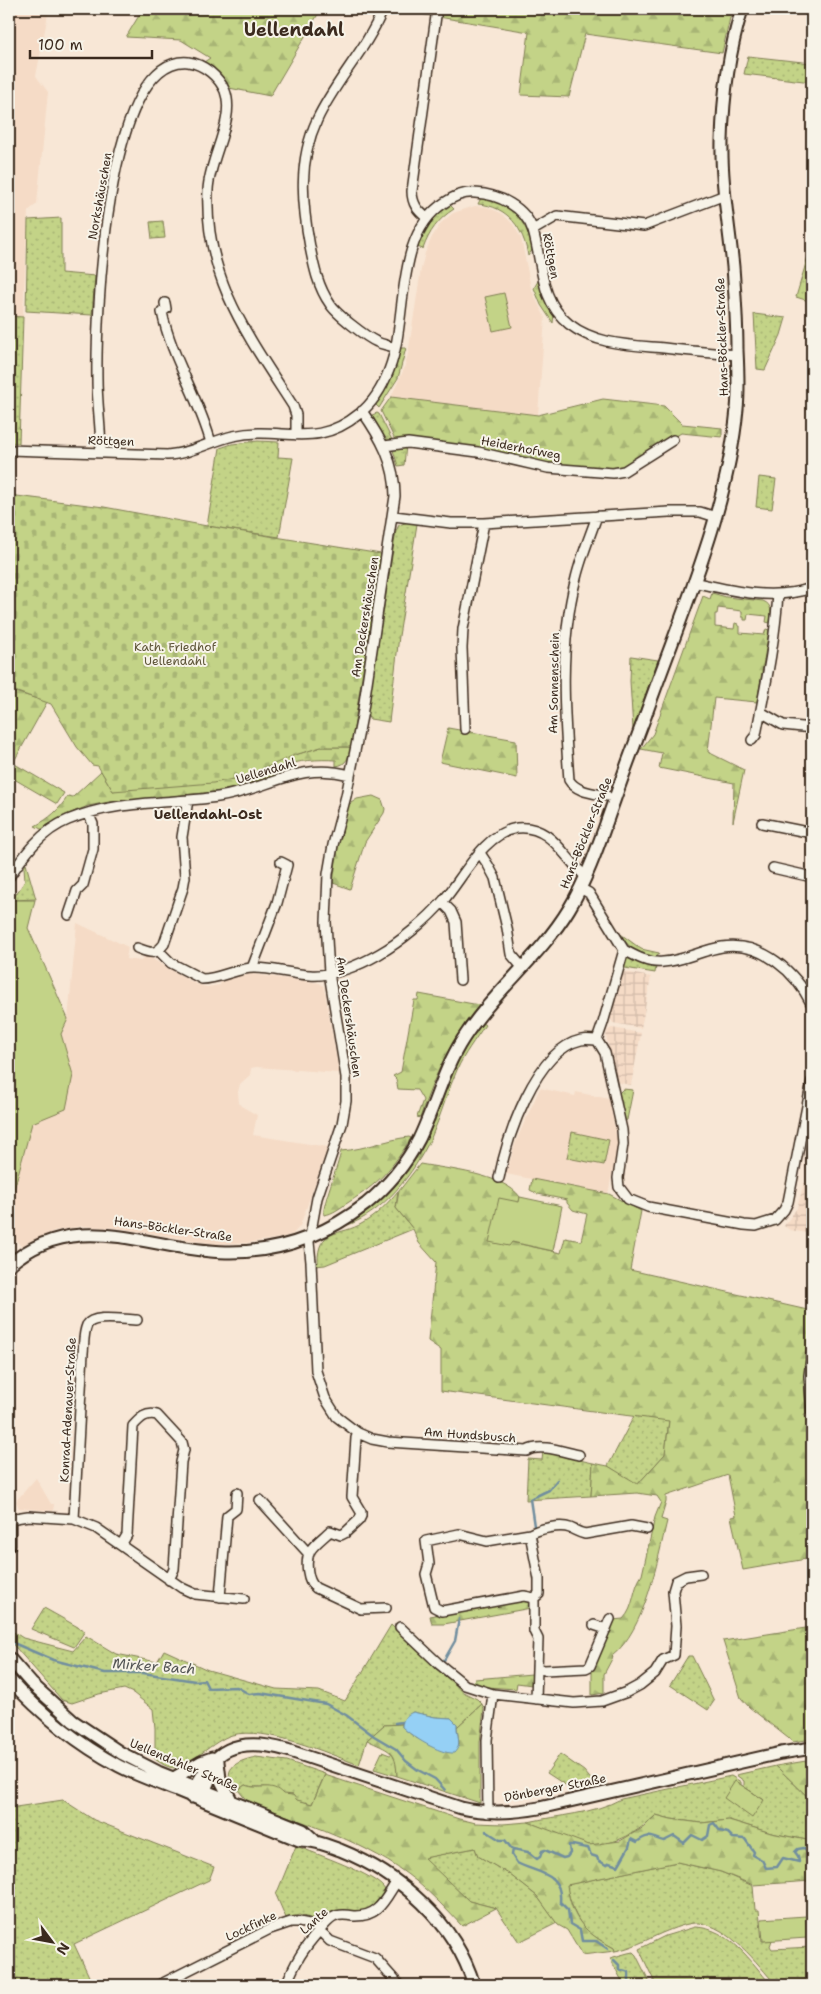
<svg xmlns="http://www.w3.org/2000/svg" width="821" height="1994" font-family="'Shantell Sans',sans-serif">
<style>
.built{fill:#f5dbc6}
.industrial{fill:url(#industrial-grid)}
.green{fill:url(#green-dots);stroke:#7f7e52}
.forest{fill:url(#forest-firs);stroke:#7f7e52}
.cemetery{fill:url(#cemetery-stones);stroke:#7f7e52}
.pitch{fill:#c3d387;stroke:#7f7e52}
.water{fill:#95d0f5;stroke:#718e9f}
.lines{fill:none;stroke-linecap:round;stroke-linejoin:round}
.stream{stroke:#718e9f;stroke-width:2.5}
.street-casing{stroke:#3b2a1e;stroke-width:12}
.secondary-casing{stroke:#3b2a1e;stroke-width:15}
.street{stroke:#f7f3e8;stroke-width:9}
.secondary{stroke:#f7f3e8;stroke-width:11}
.labels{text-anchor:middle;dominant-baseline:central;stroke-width:4;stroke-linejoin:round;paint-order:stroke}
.street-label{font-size:12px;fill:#3b2a1e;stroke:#f7f3e8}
.park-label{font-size:12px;fill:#5d5438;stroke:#f7f3e8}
.neighbourhood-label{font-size:14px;font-weight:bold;fill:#3b2a1e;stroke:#f7f3e8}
.water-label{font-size:14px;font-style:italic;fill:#525454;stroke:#f7f3e8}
.district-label{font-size:18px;font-weight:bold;fill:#3b2a1e;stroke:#f7f3e8}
</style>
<defs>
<pattern id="industrial-grid" width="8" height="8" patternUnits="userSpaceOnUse" patternTransform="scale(1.25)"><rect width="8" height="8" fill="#f5dbc6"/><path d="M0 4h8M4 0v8" fill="none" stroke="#d3bcaa"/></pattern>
<pattern id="green-dots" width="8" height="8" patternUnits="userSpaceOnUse" patternTransform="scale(1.25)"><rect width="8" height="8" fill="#c3d387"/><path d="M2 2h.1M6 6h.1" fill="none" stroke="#a8b574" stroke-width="1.8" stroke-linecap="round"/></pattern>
<pattern id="forest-firs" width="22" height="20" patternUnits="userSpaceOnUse" patternTransform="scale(1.25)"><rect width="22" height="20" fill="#c3d387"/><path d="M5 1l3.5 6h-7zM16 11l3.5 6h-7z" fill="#a8b574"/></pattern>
<pattern id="cemetery-stones" width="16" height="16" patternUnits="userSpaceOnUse" patternTransform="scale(1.25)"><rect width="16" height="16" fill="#c3d387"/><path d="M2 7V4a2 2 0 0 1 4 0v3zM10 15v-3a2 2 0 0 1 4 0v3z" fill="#a8b574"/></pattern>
</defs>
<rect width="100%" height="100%" fill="#f8e7d6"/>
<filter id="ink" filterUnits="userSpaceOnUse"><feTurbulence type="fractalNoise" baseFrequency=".02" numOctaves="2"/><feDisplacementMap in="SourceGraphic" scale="10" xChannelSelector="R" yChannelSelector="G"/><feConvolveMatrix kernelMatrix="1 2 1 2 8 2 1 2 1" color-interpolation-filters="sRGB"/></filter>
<g filter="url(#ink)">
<path class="built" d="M9,9H49L36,76L48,92L37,204L28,211L23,317L9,316Z
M475,206L487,207L501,213L513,224L521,238L531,288L545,318L538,415L391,397L404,369L408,354L421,269L425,253L432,237L441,223L453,213Z
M77,923L128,947L126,959L141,961L144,957H149L196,984L207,987L220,985L221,980L251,974L319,983L324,986L339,1073L256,1067L251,1068L250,1075L240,1084L238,1092L239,1103L241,1106L257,1115L253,1135L328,1147L300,1226L293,1234L281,1238L246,1243L215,1244L119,1228L82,1226L54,1231L21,1246L9,1233V1210L32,1122L73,1075L61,1034L68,1019Z
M540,1088L575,1096L576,1092L609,1099L618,1144L608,1194L506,1174L516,1141Z
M36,1478L51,1504H54L53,1511L19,1508L16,1501Z"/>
<path class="industrial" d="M625,972L651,977L641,1028L613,1023L609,1017L620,975Z
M612,1028L641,1033L631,1085L620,1083L616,1079L606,1036L608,1030Z
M804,1183L812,1185V1234L790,1230L784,1226L797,1208Z"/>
<path class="green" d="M748,56L812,63V82L744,74Z
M481,198C510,202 527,221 533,249L528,256C524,229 508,206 478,204Z
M450,205L454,209C438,219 429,232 423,249L417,247L434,217Z
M61,218V273L95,276L92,315L26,311L28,220Z
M163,221L165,238L152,239L150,222Z
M811,246H812V302L796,297Z
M538,281L544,299L554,314L553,323L541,305L534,288Z
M754,314L786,318L781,335L765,370L757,369Z
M9,316L23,317L19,443H9Z
M400,348H406L398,378L379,408L375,404C388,386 397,370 400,348Z
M377,413L379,414L392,440L386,441L372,415Z
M258,441L279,442L278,457L293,458L279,537L207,526L220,448L232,444Z
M406,445L404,465L398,466L392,447Z
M759,477L776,479L772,509L756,507Z
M408,522L417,524L399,636L389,722L370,719L367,714L396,531L399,525Z
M631,656L658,660L633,730L630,681Z
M26,864L36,899L12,900L25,881L24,867Z
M618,932L641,949L659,953L654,959C637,954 628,947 618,932Z
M625,958H630L656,966L655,973L625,968L622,966Z
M623,1089L633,1090L627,1120L625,1121L619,1093Z
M572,1132L609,1140L604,1165L567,1158Z
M398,1191L396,1208L413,1229L325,1265L315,1266V1263H318C317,1227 340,1237 363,1223C377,1215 388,1203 398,1191Z
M634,1416L669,1420L665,1454L637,1485L608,1466Z
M543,1452L593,1463L591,1496L526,1500L528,1459L542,1460Z
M44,1608L85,1631L74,1647L31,1629Z
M391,1625L463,1692L477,1699L482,1704L457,1727V1724L451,1718L435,1717L413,1712L403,1720L402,1724L384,1725L367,1740L359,1765C327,1753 266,1726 232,1735C214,1740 188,1767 176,1768C168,1768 160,1763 155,1759V1728L153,1709L133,1693L124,1689L99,1694L72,1703L62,1700L9,1640V1629L23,1638L73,1651L86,1636L116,1654L157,1662L164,1650L208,1670L276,1689L319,1691L345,1701Z
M688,1656H692L714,1701L708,1710L670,1685Z
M382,1752L390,1755L392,1754L396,1761L397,1776L374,1769Z
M560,1754L584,1771L594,1783L570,1788L547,1773Z
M256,1757L287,1761L325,1774L312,1804L296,1800L293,1795H283C272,1782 259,1790 245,1785L238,1790C218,1770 236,1761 256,1757Z
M776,1766L812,1801V1841L771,1833L729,1820L701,1823L671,1819L656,1815C638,1832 617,1845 590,1845C579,1844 541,1827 528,1822C559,1815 593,1814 621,1799L731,1776L741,1782V1785L735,1781L764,1800L744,1787V1781L736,1775Z
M63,1800L94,1820L214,1867L209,1880L74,1944L93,1985H45L44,1980L10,1979L12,1957H9V1878L14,1877L9,1837V1808Z
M296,1846C314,1853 378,1875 385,1890L384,1893L371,1909L366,1911H335L320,1921L299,1915L286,1918L276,1895Z
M475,1848L478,1856L509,1874L537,1896L557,1923L519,1942L496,1908L469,1901L423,1858Z
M677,1862L721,1872L753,1886L755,1910H759L762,1941L772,1940L770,1946L772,1949L812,1947V1985H776C757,1963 729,1926 699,1923C688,1922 672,1929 662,1933C646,1940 632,1948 615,1951L614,1948C580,1930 576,1922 566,1885Z
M695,1927C729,1928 751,1961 771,1985H656L639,1949L665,1936Z
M628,1953L633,1952L636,1955L651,1985H624L610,1958Z"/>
<path class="forest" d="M143,9H321L270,96L229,88L215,69L204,62L210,58L181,40L126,37Z
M390,9H732L722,53L585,34L569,97L521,95L529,32Z
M391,397L538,415L603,399L664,406L682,424L722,428V437L681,433L619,472L555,467L482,451L395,440L381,411Z
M712,593L726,597L763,601C773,605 771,613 770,623L766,622L767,616L748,614L747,620H744V617H742V611L718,608L717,614H715V627L734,629L735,623L738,624V626H740V633L764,635L766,629L769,630L757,702L714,698L708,752L744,770L733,822L734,783L659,768L662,753L641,749L653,734L703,596L710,599Z
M9,690L47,702L13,763L64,793L57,804L9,776Z
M448,728L516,740L517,778L440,762Z
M321,747H351C349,756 347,765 336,766V760C318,759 298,760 282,767L284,774L226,791L109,802L88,806L59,818L43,830L35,826C50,818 59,810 68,796L73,797L101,771L113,791L295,755Z
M373,796L382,800L385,809L384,813L365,842L350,889L333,883L338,847L348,805L357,799Z
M419,994L479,1005C451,1039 434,1076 420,1118L417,1117L423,1100L417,1090L398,1089L396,1079L393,1076L401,1072L414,1000H418Z
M481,1022L485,1025C475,1040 464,1054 457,1070C447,1092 441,1116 431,1138C414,1173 383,1214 345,1226V1225L383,1195L454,1064Z
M409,1137L411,1138C392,1169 379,1183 349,1202C341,1207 333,1214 324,1215C321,1208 339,1164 341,1151C367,1149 384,1140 409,1137Z
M420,1164C447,1169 504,1174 520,1197L511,1242L561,1253L565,1238L581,1241L587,1214L573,1210L567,1203V1200L538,1194L530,1190L532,1179L609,1194L641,1211L630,1270L812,1311V1414H804L812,1429V1558L743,1570L731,1517L736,1516L728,1475L666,1496V1502L661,1519L667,1521C657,1562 645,1630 612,1656L613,1657L604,1674V1693L592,1695V1668L613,1620L623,1619C635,1607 632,1589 642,1575L655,1517L661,1502L657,1496L637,1493L591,1496L593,1463L608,1466L638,1484L665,1454L669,1421L441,1391V1350L428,1341L436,1262L419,1243L413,1229L396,1208L399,1191Z
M523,1600L529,1602L531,1608L444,1624H432L430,1616Z
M812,1627V1739L793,1742L749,1707L741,1698L723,1641Z
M532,1674V1685L517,1683L516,1689L488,1687V1688L471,1683L475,1679Z
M482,1704L484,1709L480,1742V1803L397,1776C396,1749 389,1751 367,1740L384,1725L402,1724V1727C423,1746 433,1745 459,1744L457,1727Z
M812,1760V1801L776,1766Z
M325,1775L459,1819L476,1823L503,1824L528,1822L589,1845L620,1841L644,1827L656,1815L671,1819L701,1823L729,1820L771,1833L812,1841V1881L753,1885L721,1872L677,1862L567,1885C572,1920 584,1932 614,1948L615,1951L582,1955L567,1930L558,1925L537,1896L509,1874L478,1856L475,1848L424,1858L469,1901L496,1908L462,1926C447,1910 433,1895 416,1881C368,1842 305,1823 248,1802L238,1790L245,1785C260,1791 271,1781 283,1794L293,1795L297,1800L312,1804Z
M9,1957H12L10,1979L44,1980L45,1985H9Z"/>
<path class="cemetery" d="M9,495L104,507L207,526L381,554L351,747H321L295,755L244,777L213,783L113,791L98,766L92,765L77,747L51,704L9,689Z"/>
<path class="pitch" d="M504,293L512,327L493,331L485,297Z
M12,900H35L28,928L68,1019L61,1034L73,1075L66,1109L32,1123L9,1208V905Z
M520,1197L562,1206L553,1251L512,1242L509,1246L489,1242L499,1198L519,1202Z
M735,1781L764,1800L752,1818L724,1798Z
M806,1916L807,1938L763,1941L761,1919Z"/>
<path class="water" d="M413,1712L435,1717L451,1718L457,1724C456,1735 463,1744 454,1753C439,1754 413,1737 402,1727C402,1719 406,1715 413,1712Z"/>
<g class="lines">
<path class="stream" d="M534,1526L530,1499L549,1490L557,1480
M11,1642L53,1660L105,1673H143L195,1681L204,1680L208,1688L237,1687L249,1694L260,1693L326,1704L346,1715L374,1736L396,1749L406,1761L418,1770L435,1779L445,1790
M443,1662L455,1641L459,1619
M395,1723L402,1722
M486,1831L500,1840H505L511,1848L513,1849L512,1855L517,1863C536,1873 563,1872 560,1902L568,1910L570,1924L580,1930L582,1941H596L608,1949
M513,1849L528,1852L537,1859L540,1857L542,1851L545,1850L563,1858L567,1857L570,1853L569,1845C574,1844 581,1848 588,1848L591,1855L597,1857L598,1860L606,1865L609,1863L618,1866L629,1847L631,1839L637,1842C649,1833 650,1837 664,1841L674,1836L684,1843L692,1835L702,1840L708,1836L710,1825L714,1823L720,1831L728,1833L733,1838L745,1839L754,1852L753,1855L762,1860L766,1868L777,1867L783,1858L799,1862L798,1856L795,1852L798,1849L804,1848L812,1855
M614,1960L619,1965V1969L629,1972V1985"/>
<g class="street-casing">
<path id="street" d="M383,9C367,49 335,81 317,120C298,161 302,204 310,247C314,267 318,287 330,304C336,314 366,337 377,342C383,345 389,345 395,348
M427,218C418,211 412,204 412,191L436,16
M533,230L557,216L644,226L725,195
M165,303L166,309L162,312C171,357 199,398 211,443
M362,411C381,438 395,463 395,496L362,716L346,796L333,845L328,874L326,922L329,973L346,1077V1101L342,1124L317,1198L309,1242L311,1262L316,1371L325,1398L337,1417L358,1433L372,1439L388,1442L527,1451C540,1443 564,1452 579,1455
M384,446L408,443L478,452L548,468L613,473L624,471L673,440
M9,450L167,455C190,454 211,441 233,436C282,425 314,451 359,414C373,403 383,386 389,370C409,320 393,236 444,203C453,197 464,192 475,193C498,194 526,207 533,231C543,264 539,300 569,324C596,345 631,345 664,348C688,351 713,353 737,355
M101,453C101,428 97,404 97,379C96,323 104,55 188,62C204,64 219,77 225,91C236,119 209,159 208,190C204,278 248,336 293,406L296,415V435
M394,516L451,523H484L669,512H700L716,517
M597,516C590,536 581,557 576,578C559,644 564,713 569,780C576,792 594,793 607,796
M693,582C733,591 772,601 812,588
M761,712L783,725L812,728
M465,729L462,648L463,629L484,523
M752,740L756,735C765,688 775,642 778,594
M762,823L812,833
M480,853L488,865L495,878L507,928L511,954L522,967
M773,868L812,877
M9,877C25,854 41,831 68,820C115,800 168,804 218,797C267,790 298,761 350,775
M580,888L589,893L624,950C635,956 649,964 663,962C683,961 702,950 722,947C762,941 796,972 812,1005
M442,902L451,911L456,922L460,980
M69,915L77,891L83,885L93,849V824L88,813
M137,948C150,953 155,956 164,944L183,888L185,877L182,837L188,800
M624,950L603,1023L597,1040L605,1053L622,1130L623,1144L618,1178L619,1187L628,1199L648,1207L744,1225L756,1226L775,1220L784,1210L788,1202L812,1081
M159,951L171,963L202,979C220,979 236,968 254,968C273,968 291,974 310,975C331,977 360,965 379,954C400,942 427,920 443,901C463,878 484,833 517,828C551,824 564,858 585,876
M252,968L277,903L287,865L281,862
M499,1178C507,1138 535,1050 581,1040C586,1039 592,1040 597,1040
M812,1351L809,1376L812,1412
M358,1433L356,1438L352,1497L361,1512V1516L359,1520L345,1533L341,1535L330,1531C324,1537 314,1544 310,1551C305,1561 307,1582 316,1588L361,1609L386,1608
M260,1500L309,1554
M9,1519L28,1516L74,1519L96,1528L182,1588L195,1594L244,1599
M74,1519L83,1353C84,1345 83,1334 87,1325C93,1314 124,1320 137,1320
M530,1534L487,1541L459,1534L426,1541L429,1564L426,1574L434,1607L442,1611L524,1596L534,1598L539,1594V1579L530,1534C539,1529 560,1524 570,1528C575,1530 579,1533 585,1534L631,1526L647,1529
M121,1545L127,1535L133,1426C140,1418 146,1412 157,1415L182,1442L184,1450L181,1462L174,1569L169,1580
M220,1597L227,1516L236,1509L237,1493
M534,1598V1631L538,1639L536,1699
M594,1625L606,1629
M400,1627L439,1664L465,1685L493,1694
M537,1668L544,1670L586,1668L590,1666L610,1619
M488,1813L487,1740L493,1694L574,1703L602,1701L627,1692L640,1685L655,1673L663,1660L674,1655L676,1626L673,1591L676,1581L686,1576L701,1574
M159,1985L270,1929L291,1922H299L314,1925L330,1941L375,1958L399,1985
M286,1985C296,1961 302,1950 320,1930C324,1926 328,1920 334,1917C339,1914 347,1915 353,1916C379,1917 384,1901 397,1881"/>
</g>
<g class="secondary-casing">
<path id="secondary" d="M9,1265C76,1206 150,1251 226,1252C278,1253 326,1235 366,1204C388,1186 406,1164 419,1139C435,1106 443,1070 463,1039C493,992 540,957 569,909C589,876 601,837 614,801C624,772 635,743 646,714C681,614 727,515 737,409C739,390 738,370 737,350C737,323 735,294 733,267C729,225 721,183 722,141C723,97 729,51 742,9
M9,1517V1545
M9,1658L31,1683L73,1721L121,1753L158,1772L303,1830L314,1840
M9,1679C40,1713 78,1744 119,1766C138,1776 159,1783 179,1791C219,1807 259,1824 299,1840C314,1840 326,1845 340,1850C400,1874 455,1922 474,1985
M218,1762L220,1779L231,1800
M174,1778L201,1762L212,1758
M202,1796L218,1761
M191,1797C212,1748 237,1736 287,1750L461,1808C488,1814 512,1813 539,1808L781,1753L812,1748"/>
</g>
<use href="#street" class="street"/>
<use href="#secondary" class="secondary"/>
</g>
</g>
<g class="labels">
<g class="street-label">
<text transform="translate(100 196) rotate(-80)">Norkshäuschen</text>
<text transform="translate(551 256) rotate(79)">Röttgen</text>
<text transform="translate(722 337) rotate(-92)">Hans-Böckler-Straße</text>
<text transform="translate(111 441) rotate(2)">Röttgen</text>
<text transform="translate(521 448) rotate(11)">Heiderhofweg</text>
<text transform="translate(365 617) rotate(-81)">Am Deckershäuschen</text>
<text transform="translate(554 683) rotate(-89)">Am Sonnenschein</text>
<text transform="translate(266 771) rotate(-17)">Uellendahl</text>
<text transform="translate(586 833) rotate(-68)">Hans-Böckler-Straße</text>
<text transform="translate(349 1017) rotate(82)">Am Deckershäuschen</text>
<text transform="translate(173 1229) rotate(8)">Hans-Böckler-Straße</text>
<text transform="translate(68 1410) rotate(-87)">Konrad-Adenauer-Straße</text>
<text transform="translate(470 1435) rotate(4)">Am Hundsbusch</text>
<text transform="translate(184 1765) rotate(23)">Uellendahler Straße</text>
<text transform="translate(555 1788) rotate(-11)">Dönberger Straße</text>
<text transform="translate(314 1921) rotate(-42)">Lante</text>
<text transform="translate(251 1926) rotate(-25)">Lockfinke</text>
</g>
<g class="park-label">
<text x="175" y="647">Kath. Friedhof<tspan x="175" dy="14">Uellendahl</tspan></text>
</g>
<g class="neighbourhood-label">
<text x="208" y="814">Uellendahl-Ost</text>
</g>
<g class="water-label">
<text transform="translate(154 1666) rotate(4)">Mirker Bach</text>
</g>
<g class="district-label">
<text x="294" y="30">Uellendahl</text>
</g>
</g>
<rect width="821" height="1994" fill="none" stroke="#f7f3e8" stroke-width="30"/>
<rect x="15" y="15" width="791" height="1964" fill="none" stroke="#3b2a1e" stroke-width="2" filter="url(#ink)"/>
<g transform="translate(52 1942) rotate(122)" stroke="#f7f3e8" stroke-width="4" paint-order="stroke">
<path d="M0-4L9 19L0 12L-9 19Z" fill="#3b2a1e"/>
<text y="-8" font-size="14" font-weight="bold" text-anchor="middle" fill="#3b2a1e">N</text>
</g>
<path d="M30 50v8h122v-8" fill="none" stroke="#3b2a1e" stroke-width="2.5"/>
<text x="38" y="50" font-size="15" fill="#3b2a1e" stroke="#f7f3e8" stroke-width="4" paint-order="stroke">100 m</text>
</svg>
